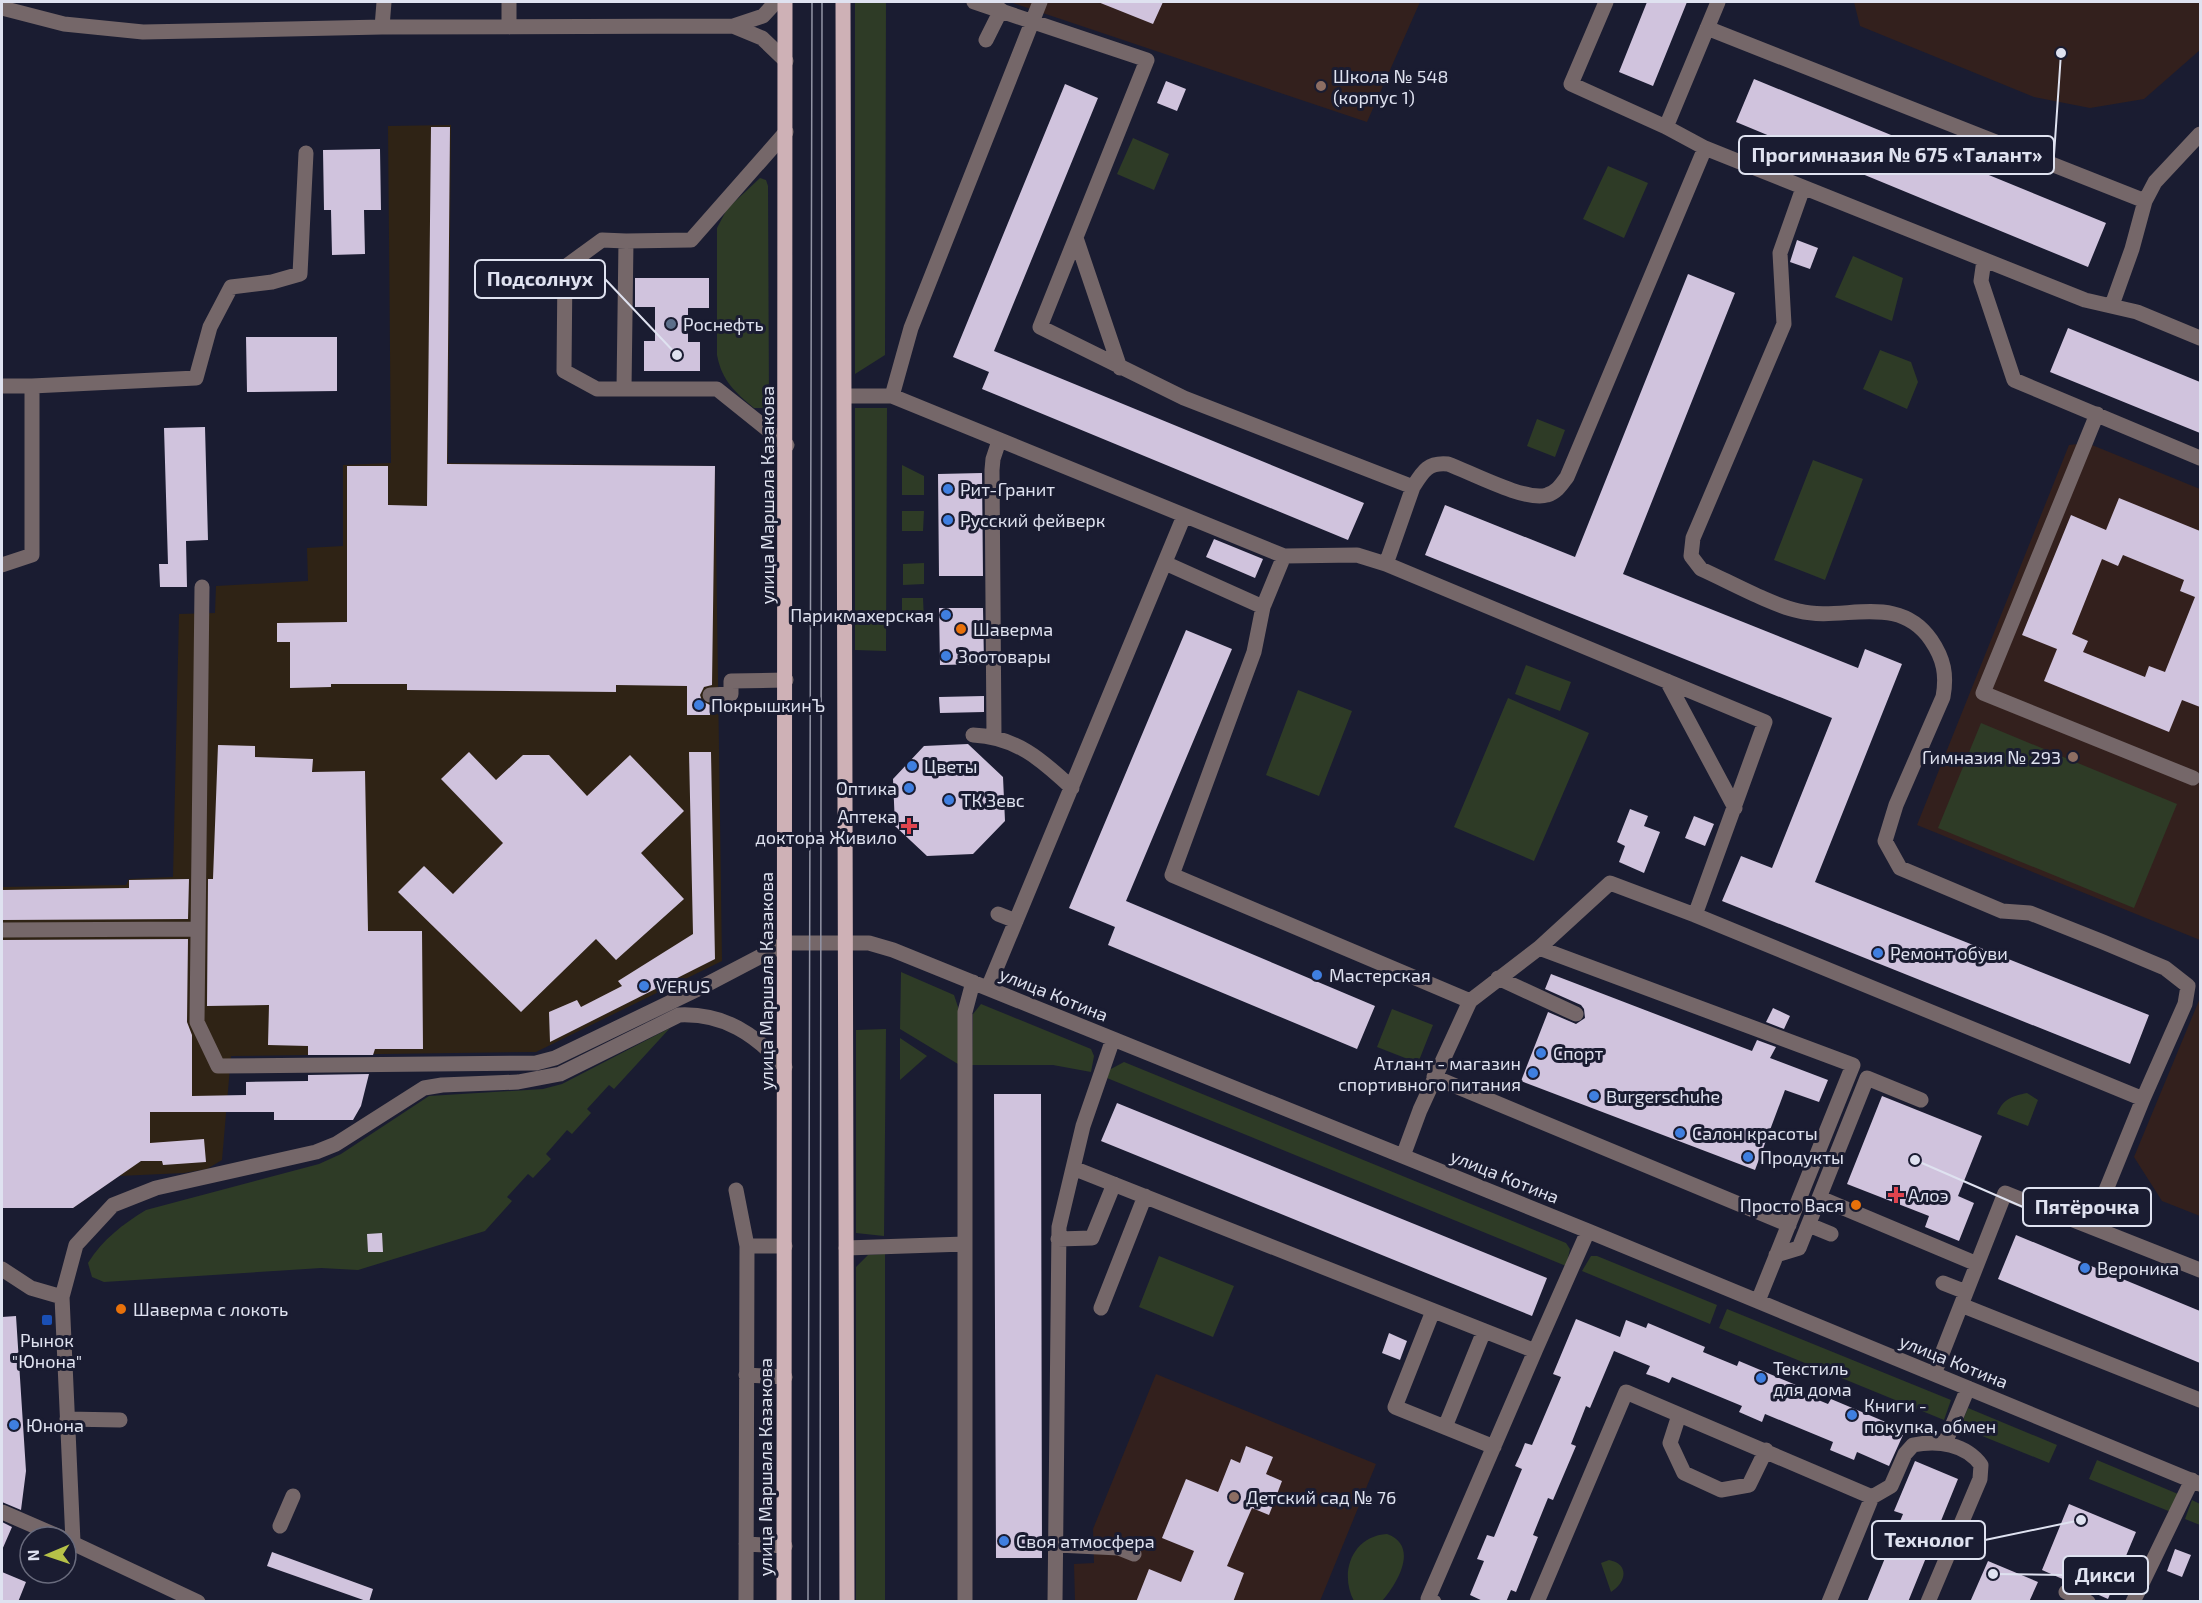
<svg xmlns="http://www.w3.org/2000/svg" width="2202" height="1603" font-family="'Exo 2',sans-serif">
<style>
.industrial{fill:#2f2315}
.education{fill:#33201d}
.green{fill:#2e3b26}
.building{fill:#d0c3dd;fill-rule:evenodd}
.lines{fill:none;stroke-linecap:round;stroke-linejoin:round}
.minor{stroke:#756769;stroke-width:15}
.major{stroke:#ceb1b6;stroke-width:15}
.tram{stroke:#9395a6;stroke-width:1.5}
.education-dot{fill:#8d6e63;stroke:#1a1c31;stroke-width:2}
.service-dot{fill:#5c6f8a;stroke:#1a1c31;stroke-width:2}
.shop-dot{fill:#3f7fe0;stroke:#1a1c31;stroke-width:2}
.food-dot{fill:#e8710a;stroke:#1a1c31;stroke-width:2}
.health-dot{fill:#e0444e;stroke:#1a1c31;stroke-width:2}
.transit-dot{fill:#1a4fb4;stroke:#1a1c31;stroke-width:2}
.labels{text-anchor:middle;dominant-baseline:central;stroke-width:6;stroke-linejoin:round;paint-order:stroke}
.poi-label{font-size:18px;fill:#dfe2f0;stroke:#1a1c31;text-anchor:start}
.street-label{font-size:18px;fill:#dfe2f0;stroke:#1a1c31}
.leader{fill:none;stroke:#dfe2f0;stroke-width:2}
.callout-dot{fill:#dfe2f0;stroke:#1a1c31;stroke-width:2}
.callout{fill:#1a1c31;stroke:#dfe2f0;stroke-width:2}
.callout-label{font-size:20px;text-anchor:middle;font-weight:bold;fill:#dfe2f0}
</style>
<rect width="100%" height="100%" fill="#1a1c31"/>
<path class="industrial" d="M451,125L448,463L715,466L722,961L536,1052L231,1056L222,1160L207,1169L184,1173L119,1176L73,1208H2V887L126,885L129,879L173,877L179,614L215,613L216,586L308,581L307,548L343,546V465L391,463L388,126Z"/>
<path class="education" d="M1010,2H1420L1367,122Z
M1854,2H2200V50L2144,99L2090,108L2034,97L1860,26Z
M2087,443L2200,489V940L1917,825L2069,445Z
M2200,998V1216L2162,1201L2134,1157Z
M1156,1374L1376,1464L1320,1601H1075L1074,1564L1094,1563L1093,1529Z"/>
<path class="green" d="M855,2H886L885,355L855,374Z
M1133,138L1169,154L1154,190L1117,174Z
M1608,166L1648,183L1624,238L1583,219Z
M760,178L766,180L768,186L769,404L765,408H754C735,392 722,381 717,355V228L727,209Z
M1853,256L1903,278L1892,321L1835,297Z
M1880,350L1911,362L1918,382L1907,409L1863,389Z
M855,408H887L886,651L855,650Z
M1537,419L1565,430L1555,457L1527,446Z
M1813,460L1863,479L1825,580L1774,560Z
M902,465L924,476V495H902Z
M902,511H924L923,531H902Z
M924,563V584L903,585V564Z
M902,598H923L924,620H902Z
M1526,665L1571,682L1560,711L1515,694Z
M1298,690L1352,711L1319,796L1266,775Z
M1508,698L1589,733L1534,861L1454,827Z
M1981,723L2177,804L2134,908L1938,828Z
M901,972L954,995L958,1007V1064L900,1029Z
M981,1004L1091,1049L1094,1056L1091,1072L1053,1065H972L973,1014Z
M1392,1009L1433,1025L1418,1063L1377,1047Z
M670,1028L614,1089L609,1085L587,1109L591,1113L572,1134L567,1130L546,1154L551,1159L533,1178L528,1174L507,1197L512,1201L485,1231L358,1270L321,1268L104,1282L92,1277L88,1263C102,1240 123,1224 146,1210L319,1164L341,1154L429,1096L543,1089L562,1084Z
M886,1029L884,1236L856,1233V1030Z
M900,1038L927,1056L900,1080Z
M1124,1062L1566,1243L1570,1249L1566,1266L1107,1078L1109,1070Z
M2027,1093L2038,1100L2028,1126L1997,1114C2003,1099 2012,1096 2027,1093Z
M885,1254V1601H856V1267L868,1255Z
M1159,1256L1234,1286L1213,1337L1139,1307Z
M1591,1256H1597L1717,1305L1710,1324L1582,1271Z
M1727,1309L1951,1400L1944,1420L1719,1328Z
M1968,1408L2057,1445L2049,1463L1960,1427Z
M2097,1460L2178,1494L2171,1512L2089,1479Z
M2192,1500L2200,1504V1525L2185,1519Z
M1387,1534C1420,1546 1397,1584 1382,1601H1354C1339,1573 1352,1536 1387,1534Z
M1609,1560C1630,1564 1626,1583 1611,1592L1601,1563Z"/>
<path class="building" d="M1098,2H1163L1153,24Z
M1647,2H1687L1653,86L1619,72Z
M1754,79L2106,223L2088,267L1736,122Z
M1166,81L1186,89L1177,111L1157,103Z
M1065,84L1098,98L994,351L1364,503L1348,540L982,389L989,372L953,357Z
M431,127H450L447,464L715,466L712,685L704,687L700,695L702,701L710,705V715H687V686L616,685V692L407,690V684H331V687L290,688V642H277V623L347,622V466H388V505L427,506Z
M380,149L381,210H364L365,254L332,255L331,210H324L323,150Z
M1797,240L1818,248L1810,269L1790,262Z
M1688,274L1735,293L1623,574L1858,668L1865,649L1902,664L1815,882L2149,1015L2130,1064L1722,901L1741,856L1772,868L1832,718L1425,555L1445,505L1575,557Z
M635,278H709V308H688V342H700V371H644V341H655V307H635Z
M2068,328L2200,382V433L2050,372Z
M246,337H337V391L247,392Z
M205,427L208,540L186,541L187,587H160L159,564H168L164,428Z
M982,473L983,576H939L938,474Z
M2119,498L2200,531V707L2182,700L2169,732L2044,681L2057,649L2022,635L2071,515L2106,530ZM2123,555L2184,580L2180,591L2195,597L2165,672L2149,666L2145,677L2083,652L2088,641L2072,634L2102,559L2118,566Z
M1214,539L1263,559L1255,578L1206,557Z
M939,608H983L984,664L940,665Z
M1186,630L1232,649L1126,901L1375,1006L1357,1049L1108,945L1115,927L1069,908Z
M984,696V712L940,713L939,697Z
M968,744L1003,777L1005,821L973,854L927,856L895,826L893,779L924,746Z
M218,745L255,746V757L313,759L312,772L365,771L368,931H422L423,1049H375L373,1055H308V1046L268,1045L269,1005L207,1006L208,879H213Z
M469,752L496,780L523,755H549L587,796L630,755L684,811L641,853L684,899L616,960L596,939L521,1012L398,892L424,866L453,894L503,843L441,779Z
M689,752H711L715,959L550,1042L549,1012L577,1000L581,1007L622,986L618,981L693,934Z
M1630,809L1648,816L1644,826L1660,832L1644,873L1619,862L1625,846L1617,842Z
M1694,816L1714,824L1705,846L1685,838Z
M189,879L188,919L2,920V890L129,888V880Z
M188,939L187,1022L192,1035V1096L246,1095V1082L308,1081V1075L369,1074L361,1106L353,1120H274V1112H150V1143L204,1139L206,1162L163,1165L162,1161H141L73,1208H2V940Z
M1551,974L1752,1051L1757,1040L1776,1047L1770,1058L1828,1080L1819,1102L1785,1090L1755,1170L1521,1081L1548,1012L1576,1024L1585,1018L1584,1009L1581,1005L1545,989Z
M1773,1008L1790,1016L1784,1029L1766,1022Z
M994,1094H1041L1042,1558H996Z
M1882,1096L1982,1136L1958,1196L1974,1203L1959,1241L1925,1227L1929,1216L1847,1184Z
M1117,1103L1547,1278L1532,1316L1101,1141Z
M382,1233L383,1252H368L367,1234Z
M2016,1235L2200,1311V1363L1998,1279Z
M16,1316L26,1471L21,1510L2,1502V1317Z
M1576,1319L1620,1337L1626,1320L1646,1328L1648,1323L1705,1347L1703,1352L1737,1366L1739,1361L1796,1385L1794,1390L1828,1404L1831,1399L1888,1423L1886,1428L1903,1435L1889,1466L1857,1452L1854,1460L1830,1450L1833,1442L1765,1414L1762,1422L1739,1412L1742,1406L1672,1377L1669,1383L1655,1377L1646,1374L1650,1366L1614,1351L1590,1408L1586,1406L1571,1444L1576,1446L1553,1500L1548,1498L1533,1535L1538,1537L1516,1592L1511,1590L1506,1602H1485L1470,1595L1484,1561L1477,1559L1487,1535L1494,1537L1522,1469L1515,1466L1521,1453L1525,1443L1532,1445L1561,1377L1553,1374Z
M1389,1333L1407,1341L1400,1360L1382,1353Z
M1246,1446L1273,1457L1266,1474L1282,1481L1269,1515L1252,1508L1245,1524L1227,1566L1244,1573L1233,1602H1136L1149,1569L1181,1582L1194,1551L1162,1538L1186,1479L1218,1492L1231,1459L1240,1463Z
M1915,1461L1958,1479L1908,1602H1867L1903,1514L1894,1511Z
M2069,1504L2136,1532L2108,1599L2042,1570Z
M2,1522L12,1527L2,1550Z
M2175,1549L2191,1555L2182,1577L2167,1571Z
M272,1552L373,1589L369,1602L267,1566Z
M1988,1561L2038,1582L2029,1602H1970Z
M2,1572L26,1582L18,1602H2Z"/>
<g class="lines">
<path class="minor" d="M509,2V27
M974,2L1147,60L1040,327L1184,398L1413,487C1423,471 1428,462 1448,464C1470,472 1526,502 1547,495C1557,492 1561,485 1567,477L1705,148
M1606,2L1571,84L1666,127L1705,148L2085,300L2137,312L2200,338
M2,8L64,24L143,32L382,27L733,26L763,16L776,2
M733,26L762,38L786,61
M382,27L384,2
M1707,28L2145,201L2132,249L2112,305
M986,40L1001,10
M1666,127L1718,2
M786,132L691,240L626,241L624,389H717L787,445
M1803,188L1780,253L1784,324L1693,538L1691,556L1701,569C1728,581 1771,605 1799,611C1844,622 1898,592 1931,640C1944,659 1947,675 1943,697L1896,805L1885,841L1900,868L2002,911L2030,913L2103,942L2165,968L2188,986L2185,1004L2143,1099L2091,1227
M2145,201L2155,182L2200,134
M1076,238L1120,368
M1984,260L1981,281L2014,380L2200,458
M2,386H32
M624,389H597L564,371L565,267L602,240L626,241
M845,396H892L1284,556L1357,555L1386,564L1765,722L1695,915L2143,1099
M892,396L911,328L1040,2
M2097,414L1983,693L2193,778
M1284,556L1263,607L1254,652L1172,875L1470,1001
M1165,563L1263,607
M1386,564L1413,487
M2,565L32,555V386L196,378L210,327L231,287L272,282L300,274L306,153
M202,587L197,1022L218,1066L536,1063L555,1058L700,988L786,943H869L893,950L1588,1231L2200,1484
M1667,681L1735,808
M710,695L731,694V681L786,680
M973,735C1016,737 1041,759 1072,788
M994,736L992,470L993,459L999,441
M998,914L1016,921
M2,930L198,929
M1539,948L1610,883L1695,915
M1498,978L1576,1014
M988,988L1184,516
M1434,1077L1789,1225
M1403,1156L1420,1110L1470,1001L1539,948L1853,1065L1758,1301
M1073,1168L1535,1351L1428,1599L1434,1602
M736,1190L747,1246L746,1602
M1820,1198L1977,1264
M1809,1225L1831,1234
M1058,1239L1092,1238L1114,1184
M747,1246H785
M846,1248L965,1244
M1776,1255L1799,1248L1867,1078L1921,1100
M2,1269L31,1288L62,1297
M1943,1283L1966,1292
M1961,1305L2200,1400
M1101,1308L1145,1196
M1433,1311L1395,1407L1494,1447
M1535,1351L1588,1231
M1934,1374L2005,1193L2200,1270
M746,1375L785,1377
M1679,1415L1670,1443L1684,1473L1721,1490L1749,1485L1766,1450
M67,1419L120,1420
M1445,1427L1484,1331
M1945,1443L1968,1388
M2,1512L60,1537
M280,1526L293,1496
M66,1540L198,1602
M73,1542L62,1297L76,1245L113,1205L156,1188L316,1152L336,1144L424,1088L442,1085L518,1082L560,1074L679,1015C724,1013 755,1034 785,1067
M746,1544L785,1546
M1057,1545L1119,1548L1134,1554
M2066,1592L2088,1602
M965,1602V1012L973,982
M1055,1602L1059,1227L1083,1126L1113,1039
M1537,1602L1626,1392L1872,1497
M1829,1602L1872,1497L1891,1486L1905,1454L1913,1445C1938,1440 1966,1444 1981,1465L1980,1479L1928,1602
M2133,1602L2192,1480"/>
<path class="major" d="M843,2L847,1602
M784,1602L785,2"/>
<path class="tram" d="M808,1602L812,2
M820,1602L822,2"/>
</g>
<g class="education-dot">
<circle cx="1321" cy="86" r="6"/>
<circle cx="2073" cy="757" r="6"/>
<circle cx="1234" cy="1497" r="6"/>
</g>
<circle class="service-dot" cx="671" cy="324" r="6"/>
<g class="shop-dot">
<circle cx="948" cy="489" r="6"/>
<circle cx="948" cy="520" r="6"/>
<circle cx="946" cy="615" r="6"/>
<circle cx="946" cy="656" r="6"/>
<circle cx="699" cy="705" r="6"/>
<circle cx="912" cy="766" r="6"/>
<circle cx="909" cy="788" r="6"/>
<circle cx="949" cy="800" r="6"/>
<circle cx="1878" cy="953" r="6"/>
<circle cx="1317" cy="975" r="6"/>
<circle cx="644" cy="986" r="6"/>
<circle cx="1541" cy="1053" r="6"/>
<circle cx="1533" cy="1073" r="6"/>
<circle cx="1594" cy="1096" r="6"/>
<circle cx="1680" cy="1133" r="6"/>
<circle cx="1748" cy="1157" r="6"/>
<circle cx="2085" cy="1268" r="6"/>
<circle cx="1761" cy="1378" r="6"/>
<circle cx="1852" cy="1415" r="6"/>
<circle cx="14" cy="1425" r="6"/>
<circle cx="1004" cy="1541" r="6"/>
</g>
<g class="food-dot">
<circle cx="961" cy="629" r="6"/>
<circle cx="1856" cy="1205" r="6"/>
<circle cx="121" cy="1309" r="6"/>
</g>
<g class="health-dot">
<path d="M906 817h6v6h6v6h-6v6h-6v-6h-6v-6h6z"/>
<path d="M1893 1186h6v6h6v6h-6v6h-6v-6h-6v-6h6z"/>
</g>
<rect class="transit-dot" x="41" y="1314" width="12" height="12" rx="3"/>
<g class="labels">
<g class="poi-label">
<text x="1333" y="76">Школа № 548<tspan x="1333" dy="21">(корпус 1)</tspan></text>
<text x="683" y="324">Роснефть</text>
<text x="960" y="489">Рит-Гранит</text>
<text x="960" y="520">Русский фейверк</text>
<text x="934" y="615" text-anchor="end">Парикмахерская</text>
<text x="973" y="629">Шаверма</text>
<text x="958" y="656">Зоотовары</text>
<text x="711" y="705">ПокрышкинЪ</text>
<text x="2061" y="757" text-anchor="end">Гимназия № 293</text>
<text x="924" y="766">Цветы</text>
<text x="897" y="788" text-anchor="end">Оптика</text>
<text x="961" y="800">ТК Зевс</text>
<text x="897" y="816" text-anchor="end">Аптека<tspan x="897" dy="21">доктора Живило</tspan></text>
<text x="1890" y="953">Ремонт обуви</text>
<text x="1329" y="975">Мастерская</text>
<text x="656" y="986">VERUS</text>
<text x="1553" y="1053">Спорт</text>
<text x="1521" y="1063" text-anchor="end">Атлант - магазин<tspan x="1521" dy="21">спортивного питания</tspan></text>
<text x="1606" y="1096">Burgerschuhe</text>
<text x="1692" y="1133">Салон красоты</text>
<text x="1760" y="1157">Продукты</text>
<text x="1908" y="1195">Алоэ</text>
<text x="1844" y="1205" text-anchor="end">Просто Вася</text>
<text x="2097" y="1268">Вероника</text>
<text x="133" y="1309">Шаверма с локоть</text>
<text x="47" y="1340" text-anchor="middle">Рынок<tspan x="47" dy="21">"Юнона"</tspan></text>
<text x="1773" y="1368">Текстиль<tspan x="1773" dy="21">для дома</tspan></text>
<text x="1864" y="1405">Книги -<tspan x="1864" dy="21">покупка, обмен</tspan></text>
<text x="26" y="1425">Юнона</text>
<text x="1246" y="1497">Детский сад № 76</text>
<text x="1016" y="1541">Своя атмосфера</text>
</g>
<g class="street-label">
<text transform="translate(767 495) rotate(-90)">улица Маршала Казакова</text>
<text transform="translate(766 981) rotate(-90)">улица Маршала Казакова</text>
<text transform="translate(1054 994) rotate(22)">улица Котина</text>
<text transform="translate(1505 1176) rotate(22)">улица Котина</text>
<text transform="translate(1954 1361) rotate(22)">улица Котина</text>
<text transform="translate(765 1467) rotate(-90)">улица Маршала Казакова</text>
</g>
</g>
<path class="leader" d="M2061 53L2054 155M677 355L605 279M1915 1160L2023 1207M2081 1520L1985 1540M1993 1574L2063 1575"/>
<g class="callout-dot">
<circle cx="2061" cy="53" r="6"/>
<circle cx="677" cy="355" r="6"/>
<circle cx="1915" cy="1160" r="6"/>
<circle cx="2081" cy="1520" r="6"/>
<circle cx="1993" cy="1574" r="6"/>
</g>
<g class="callout">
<rect x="1739" y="136" width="315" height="38" rx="6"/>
<rect x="475" y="260" width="130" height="38" rx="6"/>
<rect x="2023" y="1188" width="128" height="38" rx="6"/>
<rect x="1872" y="1521" width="113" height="38" rx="6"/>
<rect x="2063" y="1556" width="85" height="38" rx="6"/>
</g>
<g class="callout-label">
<text x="1897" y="162">Прогимназия № 675 «Талант»</text>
<text x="540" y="286">Подсолнух</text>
<text x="2087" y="1214">Пятёрочка</text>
<text x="1929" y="1547">Технолог</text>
<text x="2105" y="1582">Дикси</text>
</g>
<rect width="2202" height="1603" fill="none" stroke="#dfe2f0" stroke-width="6"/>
<g transform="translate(48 1555) rotate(268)"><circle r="28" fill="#1a1c31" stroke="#696b7d" stroke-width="1.5"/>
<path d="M0-4.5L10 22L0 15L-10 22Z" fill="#b6c148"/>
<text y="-9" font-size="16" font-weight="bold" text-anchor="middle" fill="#dfe2f0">N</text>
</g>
</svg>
